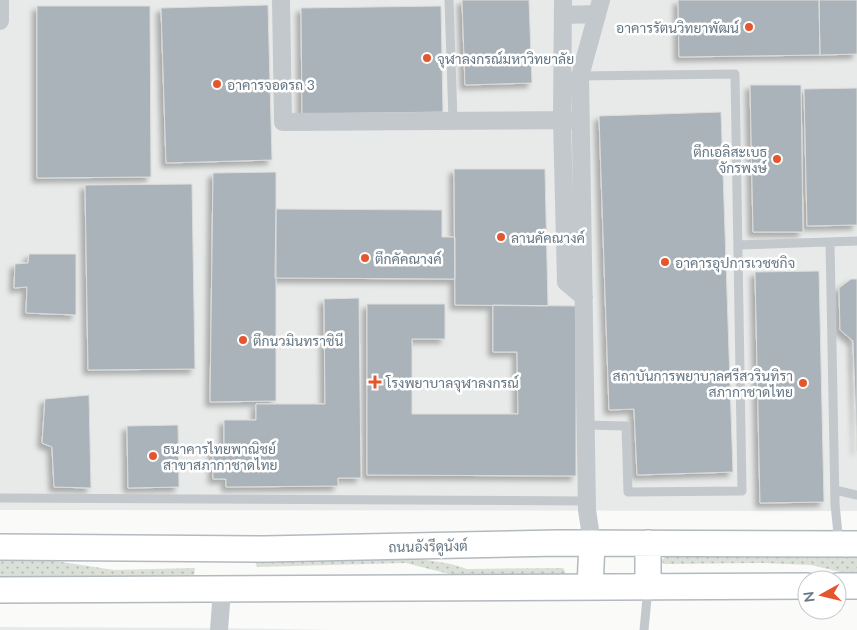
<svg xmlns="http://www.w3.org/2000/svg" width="857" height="630" font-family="Lato,Sarabun,sans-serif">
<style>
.built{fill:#e8e9e9}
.grass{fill:url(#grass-dots)}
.building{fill:#aab3b9;stroke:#dcdcda;filter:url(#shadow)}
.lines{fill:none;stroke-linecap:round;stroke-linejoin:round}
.secondary-casing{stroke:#b3babf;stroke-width:28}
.lane{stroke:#c3c8cc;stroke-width:9}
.street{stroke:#c3c8cc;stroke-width:18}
.secondary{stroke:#fff;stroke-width:25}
.poi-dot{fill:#e4572e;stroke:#fff;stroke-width:2}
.labels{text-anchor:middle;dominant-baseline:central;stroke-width:5;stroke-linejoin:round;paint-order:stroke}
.poi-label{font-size:14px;fill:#657683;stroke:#fff;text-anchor:start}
.street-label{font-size:14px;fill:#657683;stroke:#fff}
</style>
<defs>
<pattern id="grass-dots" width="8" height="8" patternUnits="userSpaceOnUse" patternTransform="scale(1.25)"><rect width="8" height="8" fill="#dadfd7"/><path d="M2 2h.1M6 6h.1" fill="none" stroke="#b4b9b4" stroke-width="1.8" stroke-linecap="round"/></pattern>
<filter id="shadow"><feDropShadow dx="-4.5" dy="4.5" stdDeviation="2.5" flood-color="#0004"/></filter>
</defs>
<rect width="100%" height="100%" fill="#fafaf8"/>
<path class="built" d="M0,0H857V511L0,510Z
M0,627L219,628L332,630H0Z"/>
<path class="grass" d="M857,556V576L811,565L761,563L664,564L661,561L665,557Z
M414,558L451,564L467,569L563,568L565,571V575L449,574L406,563L257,567L255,562L257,559Z
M0,559H42L114,570L195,568L194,575L107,577L0,576Z"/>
<path class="building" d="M462,0H529L532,83L465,85Z
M678,0H819L820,55L679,57Z
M819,0H857V54L820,55Z
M268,5L272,160L166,163L161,8Z
M37,6H150L151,177L37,178Z
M441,6L443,112L302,114L301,8Z
M750,85H801L803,232H753Z
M857,88V225L807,226L804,89Z
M721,112L733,472L637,475L634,409L609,410L599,116Z
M454,169H545L548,306L455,305Z
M276,172V401L210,402L213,173Z
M192,184L195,369L88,370L85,185Z
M276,209L442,210V237H455V279L275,278Z
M29,254H76V315L26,313L27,287L14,288L15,264L28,263Z
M819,271L824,502L760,503L755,272Z
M851,279H857V451L853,341L840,330L839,288Z
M359,298L361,478H338V486L226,487V479H213V445H224V420H256V404H325L324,299Z
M367,304H445V339H412V414H518L517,352H493V305L576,306V476L367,475Z
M89,395L91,488L54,487L52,447L42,443L45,399Z
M178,425L179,487L128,488L127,426Z"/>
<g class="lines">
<g class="secondary-casing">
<path id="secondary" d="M0,547L265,549L559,543L857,544
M648,586V543
M837,586H857
M590,587L592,543
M0,590L807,586"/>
</g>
<path class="lane" d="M449,0L453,120
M580,76L735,74L742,491L628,492L626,426L586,425
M830,242L835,504L839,544
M738,245L857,241
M835,490L857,495
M0,498L587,501
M644,630L648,588"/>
<path class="street" d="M281,0L283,122L581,120
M563,0L562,119L566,282L584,297
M563,15L597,14
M0,21V0
M592,543L587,510L580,76L601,0
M219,630L222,590"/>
<use href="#secondary" class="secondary"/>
</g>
<g class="poi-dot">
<circle cx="749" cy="27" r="5"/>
<circle cx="427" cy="58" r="5"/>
<circle cx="217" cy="84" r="5"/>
<circle cx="777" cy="159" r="5"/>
<circle cx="501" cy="237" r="5"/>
<circle cx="365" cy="258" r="5"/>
<circle cx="665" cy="262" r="5"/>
<circle cx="243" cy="340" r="5"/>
<path d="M372.5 374.5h5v5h5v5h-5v5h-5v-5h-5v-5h5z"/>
<circle cx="803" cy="383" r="5"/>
<circle cx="153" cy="456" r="5"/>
</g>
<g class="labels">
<g class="poi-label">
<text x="739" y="27" text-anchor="end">อาคารรัตนวิทยาพัฒน์</text>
<text x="437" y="58">จุฬาลงกรณ์มหาวิทยาลัย</text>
<text x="227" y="84">อาคารจอดรถ 3</text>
<text x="767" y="151" text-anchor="end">ตึกเอลิสะเบธ<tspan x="767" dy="16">จักรพงษ์</tspan></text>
<text x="511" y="237">ลานคัคณางค์</text>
<text x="375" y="258">ตึกคัคณางค์</text>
<text x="675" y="262">อาคารอุปการเวชชกิจ</text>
<text x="253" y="340">ตึกนวมินทราชินี</text>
<text x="793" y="375" text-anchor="end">สถาบันการพยาบาลศรีสวรินทิรา<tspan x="793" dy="16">สภากาชาดไทย</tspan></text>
<text x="386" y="382">โรงพยาบาลจุฬาลงกรณ์</text>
<text x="163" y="448">ธนาคารไทยพาณิชย์<tspan x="163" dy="16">สาขาสภากาชาดไทย</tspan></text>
</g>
<g class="street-label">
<text transform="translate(428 546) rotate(-1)">ถนนอังรีดูนังต์</text>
</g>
</g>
<g transform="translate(822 595) rotate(262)"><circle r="24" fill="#ffffff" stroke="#c1c8cd"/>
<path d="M0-4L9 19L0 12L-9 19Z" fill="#e4572e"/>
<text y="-8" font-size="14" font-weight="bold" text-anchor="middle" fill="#657683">N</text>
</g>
</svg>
